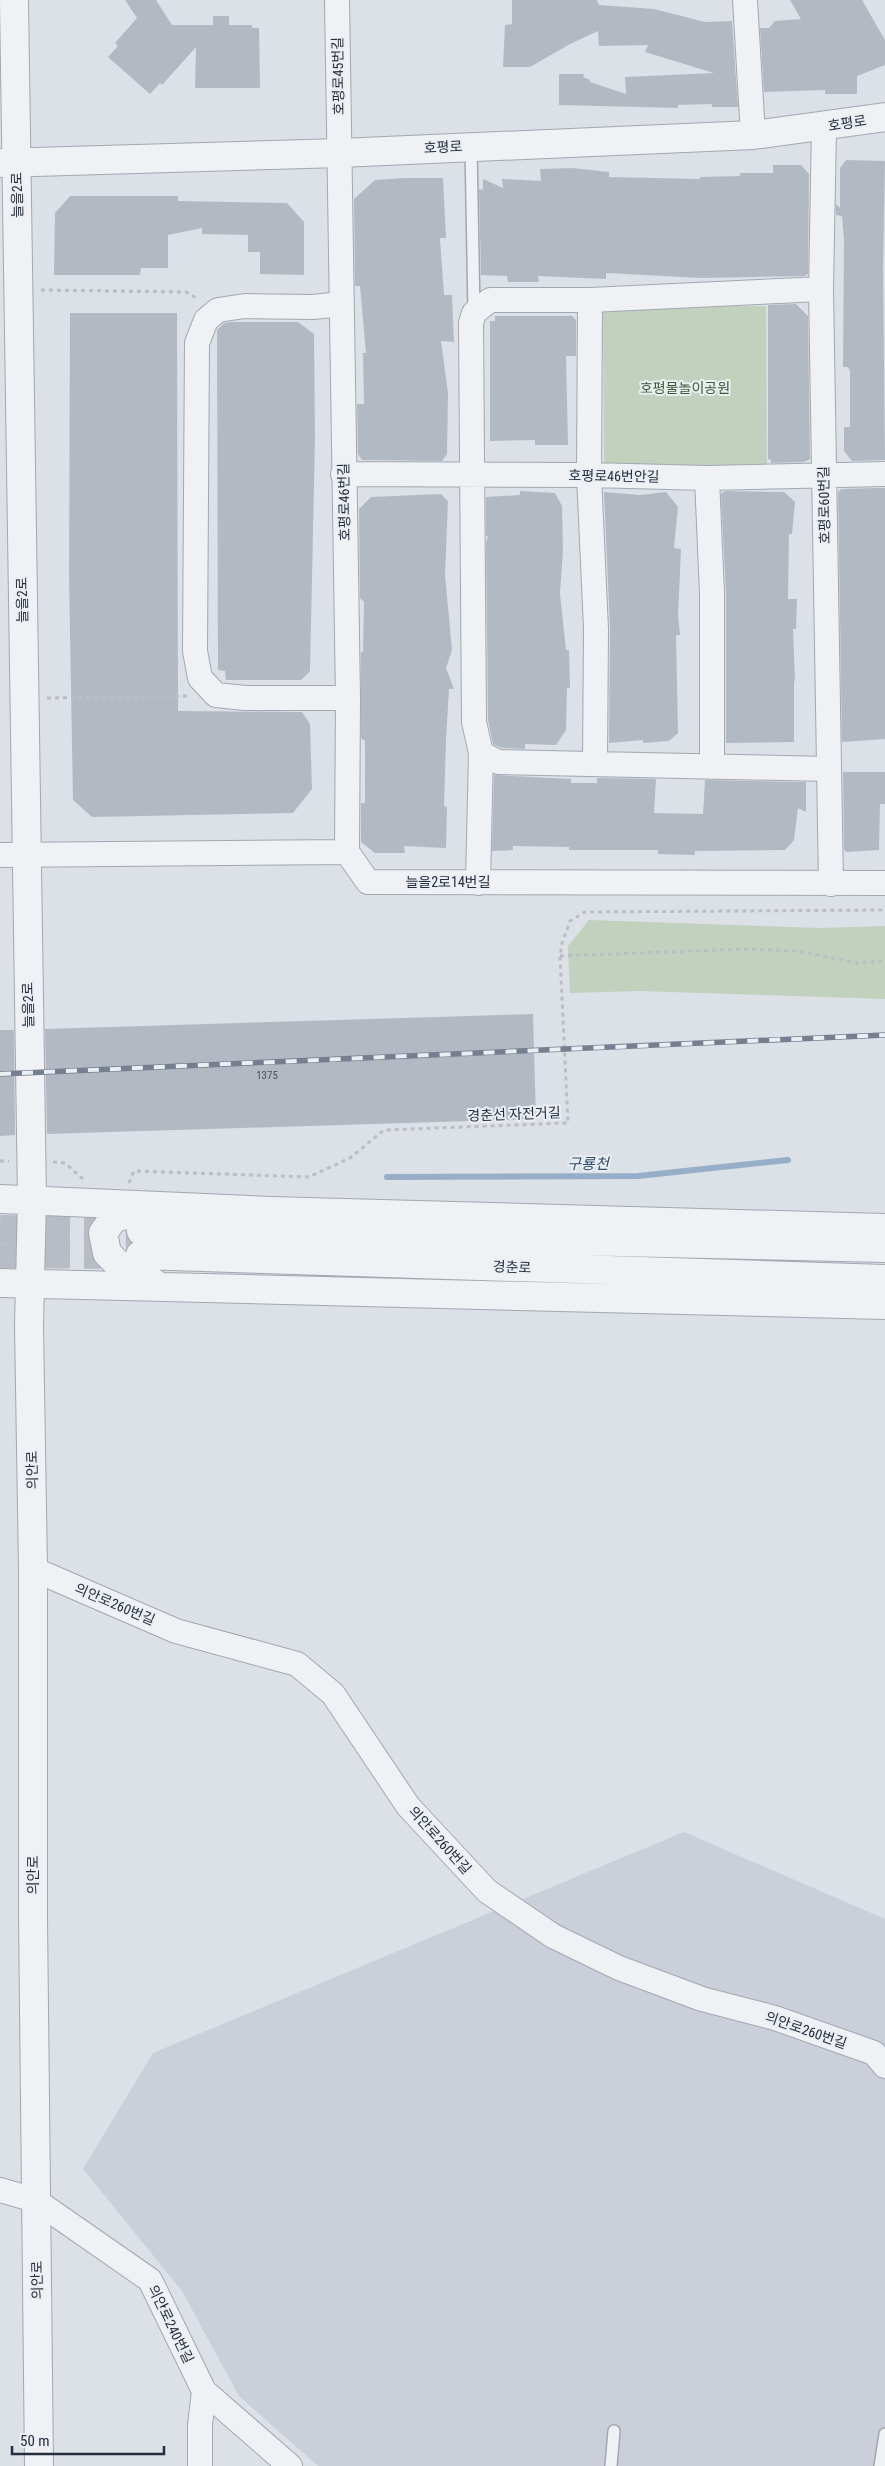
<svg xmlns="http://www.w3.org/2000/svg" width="885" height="2466" font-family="'Roboto Condensed','Noto Sans KR',sans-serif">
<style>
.built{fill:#cacfd9}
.green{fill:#c2d1bd}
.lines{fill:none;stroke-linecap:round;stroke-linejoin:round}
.stream{stroke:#96aec7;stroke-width:6}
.building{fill:#b3b9c3}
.tertiary-tunnel{stroke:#b8bcc5;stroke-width:28;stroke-dasharray:28 14;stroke-linecap:butt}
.service-casing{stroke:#a2a7b1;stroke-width:14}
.minor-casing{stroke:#a2a7b1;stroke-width:26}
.tertiary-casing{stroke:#a2a7b1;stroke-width:30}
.path{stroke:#bbbec5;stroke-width:3;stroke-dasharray:4 4;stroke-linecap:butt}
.service{stroke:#eff1f5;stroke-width:11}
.minor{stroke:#eff1f5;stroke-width:24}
.tertiary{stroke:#eff1f5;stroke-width:28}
.rail-casing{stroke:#767f90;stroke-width:5.5}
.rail{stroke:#ebeff4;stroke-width:4;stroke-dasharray:11;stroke-linecap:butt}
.labels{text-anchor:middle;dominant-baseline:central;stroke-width:4;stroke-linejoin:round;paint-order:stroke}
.number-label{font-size:11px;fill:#49515e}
.street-label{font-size:14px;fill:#262e3d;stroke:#ebeff4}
.park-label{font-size:14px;fill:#3a5933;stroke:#ebeff4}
.water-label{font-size:15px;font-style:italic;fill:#304c71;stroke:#ebeff4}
</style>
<rect width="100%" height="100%" fill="#dce0e7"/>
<path class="built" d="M684,1832L885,1919V2466H318L239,2396L182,2291L83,2169L153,2053Z"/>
<path class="green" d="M766,306L767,470L610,469L604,463L603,307Z
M589,920L820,928L885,926V999L639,991L570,993L568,946Z"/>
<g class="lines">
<path class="stream" d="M387,1177L638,1176L788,1160"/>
</g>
<path class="building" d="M125,0H156L172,25H213V16H229V25H252V28H259L260,88H195L196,47L162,85L160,83L150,94L108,57L118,46L115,43L137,18Z
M512,0H597L599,5L654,9L705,22L732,21L738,107H712V104L678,105V108L559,105V74H584L583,77L590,80V82L626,94L625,77L714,73L645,52L648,45L599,46L598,31L570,44L530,67H503L505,25L512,24Z
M790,0H862L885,40V65L857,76V94H825V90L764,92L760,28H769L775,21L801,19Z
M846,160L885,161L883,269L885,460L852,461L844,451V427H850V371L848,367H843L844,240L842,216L836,215V204L840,208V168Z
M773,165H801L809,174L808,274L805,276L702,278L606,273V279L538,276L539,282H508L507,276L481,275L479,189L483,190V179L503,188L502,179L541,181L540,169L572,168L609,172V177L700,179V177L740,176V173H773Z
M404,178H443L446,238H440L444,295H452L454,342L441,341L448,393L447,454L442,461L362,460L358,454L357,404H364L363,353H366L360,286H355L354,199L375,180Z
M70,196H178V201L287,203L304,222V275L260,274V252H248V235L202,234V228L168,235V268H141L140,275H54L55,213Z
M796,304L808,316L810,459L804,462L771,463V460L768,459V305Z
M70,313H177L178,711L302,712L310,724L312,789L293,813L92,817L73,800L69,576Z
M495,316H572L576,320V356H566L568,445H535V440L490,441V321H495Z
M231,322H298L314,334L315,438L310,671L301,680H226L225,671L218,670L217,330L224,323Z
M874,488H885V739L842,742L838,492L841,489Z
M520,491L555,493L562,506L563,550L560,594L566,650H569L570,688H567L566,730L556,745L525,744V749L502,748L493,744L488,720L486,543L488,536H486V497L520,495Z
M725,491L784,492L795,502L792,534H789L788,599H797L796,629H793L795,681H794V742L726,743V594L721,494Z
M604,492L640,495L666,492L678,507L674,548L681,549L678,615L680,635H676L678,733L669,741L643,743V740L609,743L610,628Z
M441,494L448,501L445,575L452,650L446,668L454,689H449L446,740L444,806L447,807L446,848L404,846L405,853H375L361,842V803H365V741L361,738V652H363L364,602L360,598L359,509L371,497Z
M843,772H885V804H880L879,850L846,852L844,849Z
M494,775L571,779V783H597V778L656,779L654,813L703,814L705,780L806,782V812L798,808L794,840L785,850L695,851V855L658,854V850H569V847L513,846V850L492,851Z
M533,1014L536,1119L47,1134L45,1029Z
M0,1030H14L15,1135L0,1136Z"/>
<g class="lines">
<path class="tertiary-tunnel" d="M0,1229L141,1231
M0,1254L131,1255"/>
<g class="service-casing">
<path id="service" d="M471,147L474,313
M611,2466L614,2431
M880,2466L885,2434"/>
</g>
<g class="minor-casing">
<path id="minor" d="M337,0L348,698L347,852
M745,0L753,135
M824,127L821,289L831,884
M821,289L590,300H490L474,313L471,323L474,722L481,753L498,762L829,769
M590,300L589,475L596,629L595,764
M341,304L313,307L245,306L218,310L206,320L197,343L195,651L200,678L216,695L245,698H348
M343,474L589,475L707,478L885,474
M707,478L712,594V767
M0,855L347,852L368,882L885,883
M478,883L481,753
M33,1569L176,1631L297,1664L333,1694L408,1806L487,1891L553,1936L619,1968L702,1999L775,2018L874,2053L885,2066
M0,2190L35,2200L150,2280L204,2391L290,2466
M200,2466V2425L204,2391"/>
</g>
<g class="tertiary-casing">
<path id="tertiary" d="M14,0L32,1199L29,1325L33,1569V1917L39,2466
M0,163L340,153L753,135L885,117
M0,1199L271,1211L885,1228
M144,1209L113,1219L103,1233L107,1253L118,1264L154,1283
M141,1231L885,1248
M140,1255L885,1279
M0,1283L885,1305"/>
</g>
<path class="path" d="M41,290L186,292L198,299
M47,698L188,696
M560,956L747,949L797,951L857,963L885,961
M0,1161H9
M53,1162L65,1163L83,1179
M129,1183L134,1171L309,1177L350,1158L384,1130L568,1123L560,956L562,943L570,921L585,912L885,910"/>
<use href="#service" class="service"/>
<use href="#minor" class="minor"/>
<use href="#tertiary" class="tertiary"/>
<g class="rail-casing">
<path id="rail" d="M0,1074L885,1035"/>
</g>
<use href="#rail" class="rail"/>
</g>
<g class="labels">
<g class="number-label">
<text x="267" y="1075">1375</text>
</g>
<g class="street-label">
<text transform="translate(338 76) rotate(-91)">호평로45번길</text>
<text transform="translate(847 123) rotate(-9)">호평로</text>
<text transform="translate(443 147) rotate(-3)">호평로</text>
<text transform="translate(17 195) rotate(-91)">늘을2로</text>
<text transform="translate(614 476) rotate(1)">호평로46번안길</text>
<text transform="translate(344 502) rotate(-91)">호평로46번길</text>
<text transform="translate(824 505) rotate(-91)">호평로60번길</text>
<text transform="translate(22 600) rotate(-91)">늘을2로</text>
<text x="448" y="882">늘을2로14번길</text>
<text transform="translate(28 1005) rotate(-91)">늘을2로</text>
<text transform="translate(514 1114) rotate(-2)">경춘선 자전거길</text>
<text transform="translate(512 1267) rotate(2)">경춘로</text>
<text transform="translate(32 1470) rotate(-91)">의안로</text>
<text transform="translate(115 1604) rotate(23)">의안로260번길</text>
<text transform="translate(440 1840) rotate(48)">의안로260번길</text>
<text transform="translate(33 1875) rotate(-90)">의안로</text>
<text transform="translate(806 2030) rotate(19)">의안로260번길</text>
<text transform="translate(37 2280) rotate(-91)">의안로</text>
<text transform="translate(171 2324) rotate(64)">의안로240번길</text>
</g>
<g class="park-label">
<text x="685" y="388">호평물놀이공원</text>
</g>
<g class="water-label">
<text x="588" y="1164">구룡천</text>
</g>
</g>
<path d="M12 2446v8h152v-8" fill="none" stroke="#262e3d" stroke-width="2.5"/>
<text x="20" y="2446" font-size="15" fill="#262e3d" stroke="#ebeff4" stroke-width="4" paint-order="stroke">50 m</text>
</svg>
